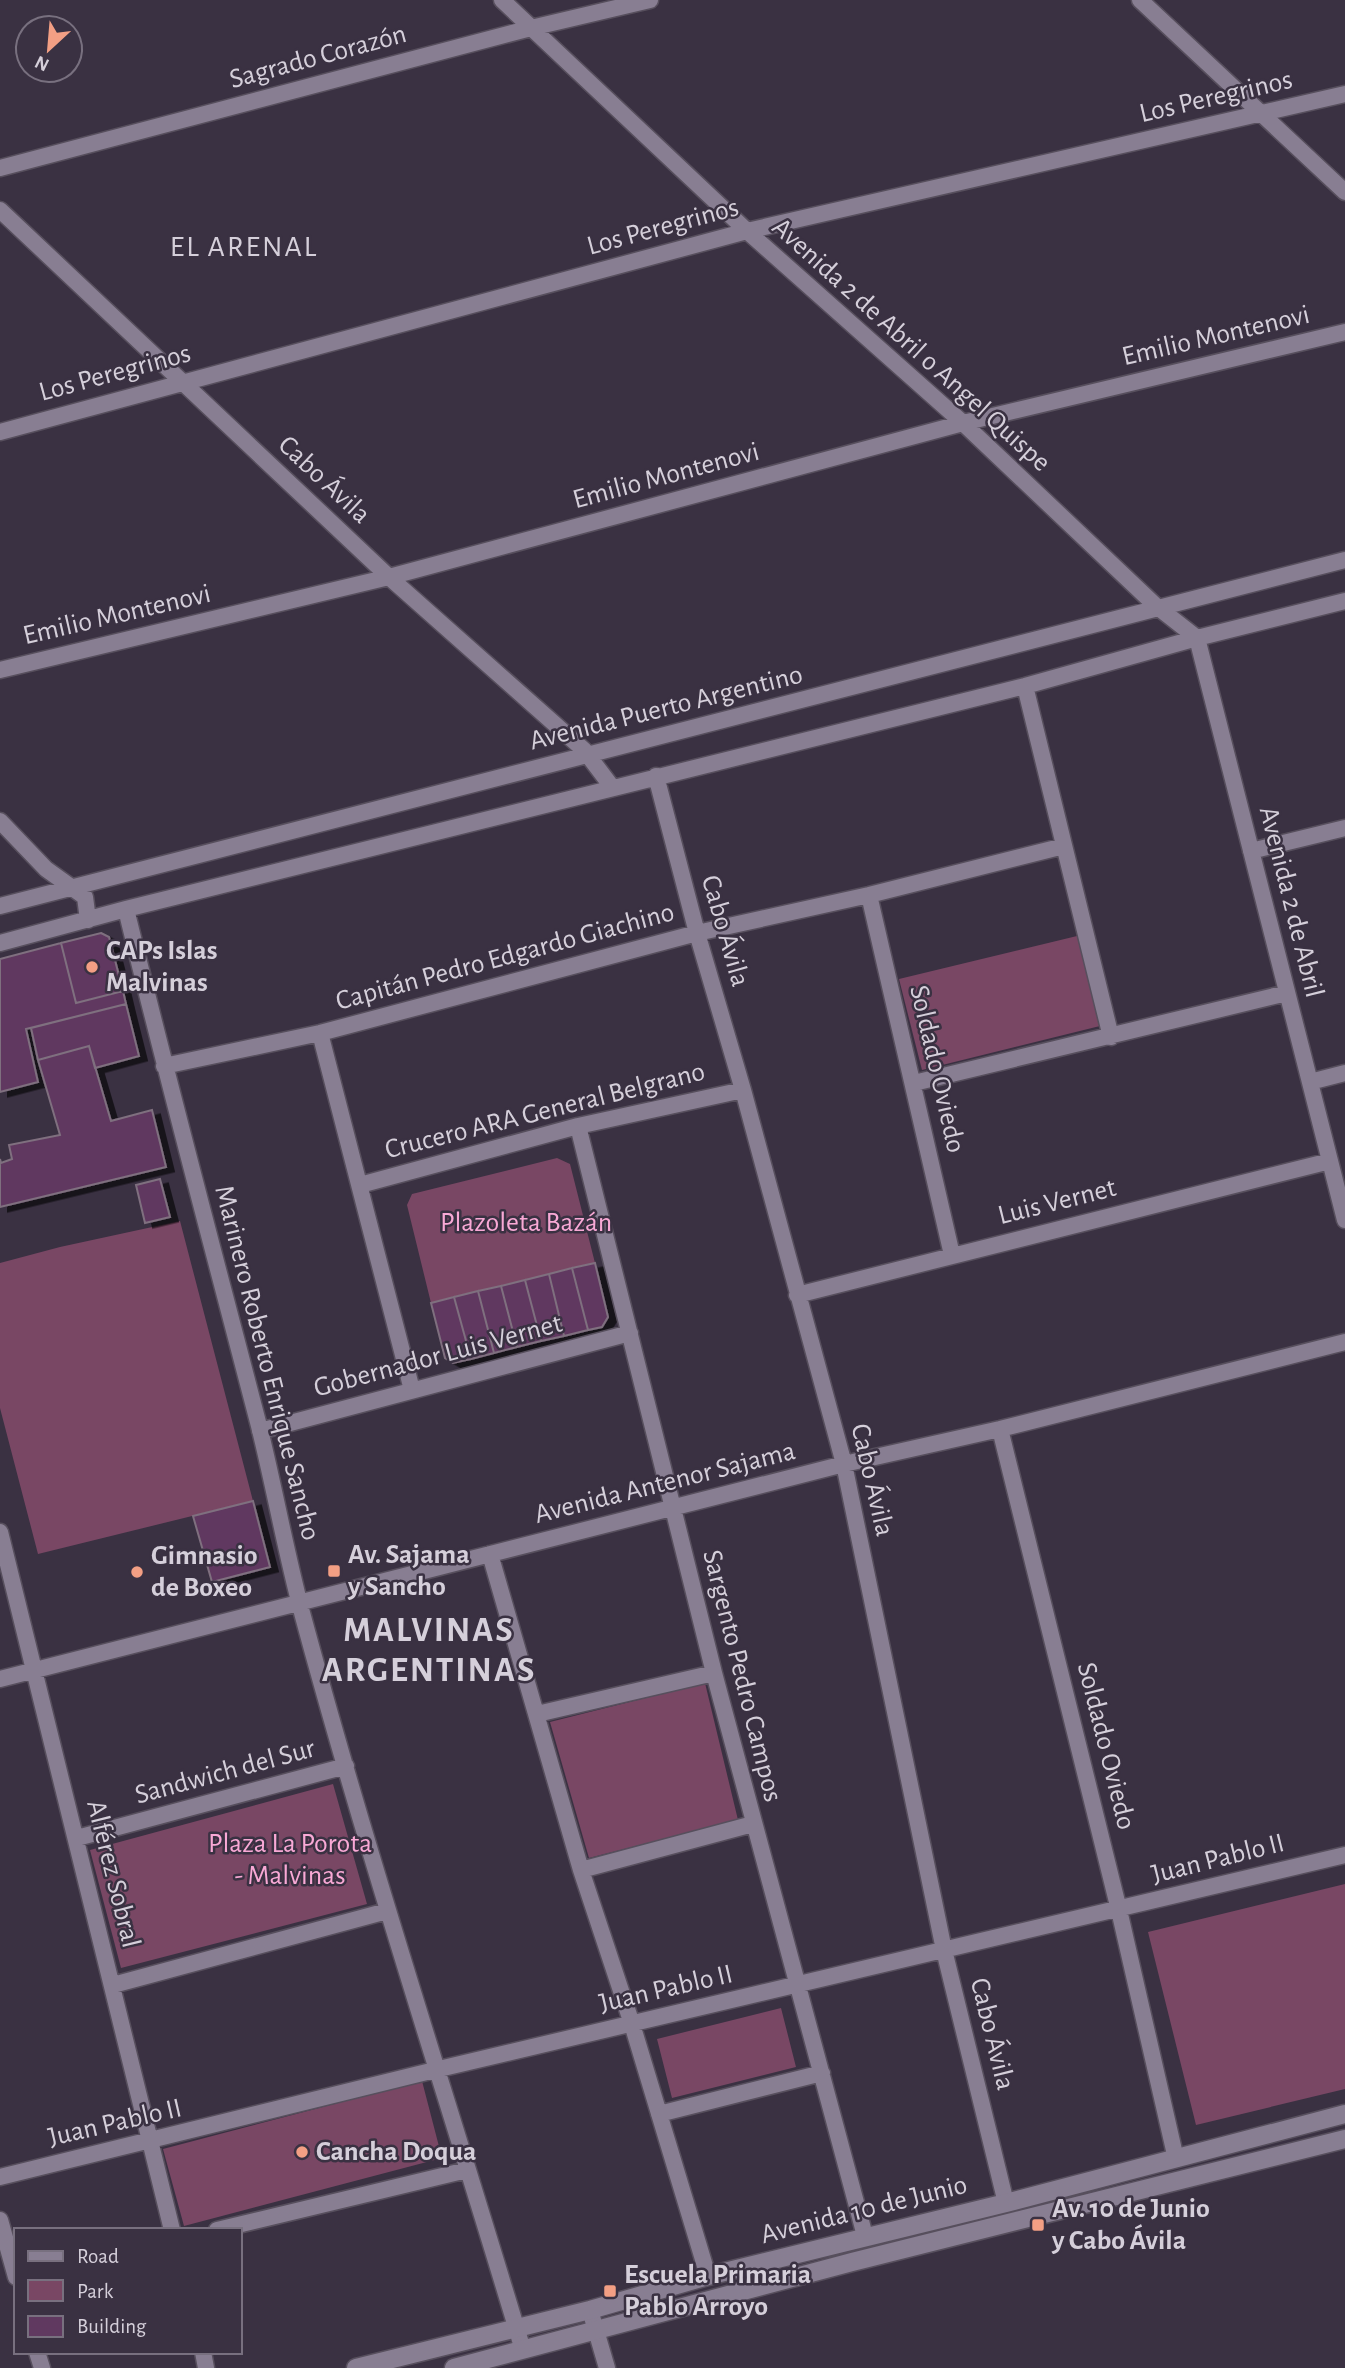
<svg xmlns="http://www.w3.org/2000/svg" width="1345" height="2368" font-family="'Alegreya Sans',sans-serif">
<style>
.green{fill:#794764}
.building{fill:#603960;stroke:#7f6f7f;stroke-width:2;filter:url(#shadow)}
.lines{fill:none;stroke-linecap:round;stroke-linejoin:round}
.street-casing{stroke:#574f5d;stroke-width:19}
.secondary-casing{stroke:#574f5d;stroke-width:21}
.street{stroke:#887e92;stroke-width:16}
.secondary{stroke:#887e92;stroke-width:18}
.poi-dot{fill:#f39f84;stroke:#3a3142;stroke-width:2.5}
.labels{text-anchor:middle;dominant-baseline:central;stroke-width:5;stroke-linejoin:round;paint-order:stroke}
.street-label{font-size:28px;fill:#d5cfda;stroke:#3a3142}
.poi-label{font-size:28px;font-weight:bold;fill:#d5cfda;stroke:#3a3142;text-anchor:start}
.park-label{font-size:28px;fill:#f9a9d6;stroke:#3a3142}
.neighbourhood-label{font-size:30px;letter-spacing:2px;fill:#d5cfda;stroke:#3a3142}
.district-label{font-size:35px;font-weight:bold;letter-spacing:2px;fill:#d5cfda;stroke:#3a3142}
</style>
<defs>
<filter id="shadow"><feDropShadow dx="8" dy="4.5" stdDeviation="0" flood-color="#0009"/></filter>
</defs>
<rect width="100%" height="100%" fill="#3a3142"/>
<path class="green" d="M1077,936L1100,1026L922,1070L899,979Z
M557,1158L570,1164L595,1263L431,1303L407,1205L412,1194Z
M180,1221L253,1501L38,1554L0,1408V1263L60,1247Z
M705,1683L738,1820L589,1858L550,1722Z
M333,1784L367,1904L121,1968L90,1850Z
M1345,1884V2089L1196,2125L1148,1932Z
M781,2008L796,2067L672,2098L657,2039Z
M422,2081L442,2158L184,2226L163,2149Z"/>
<path class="building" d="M101,933L109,937L123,991L76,1003L61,943Z
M61,943L76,1003L123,991L126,1004L26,1029L38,1082L0,1092V959Z
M126,1004L139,1056L95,1068L89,1046L38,1060L31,1028Z
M89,1046L111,1121L152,1110L166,1167L0,1207V1159L1,1163L12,1159L9,1145L60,1135L38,1060Z
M160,1179L170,1217L145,1223L136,1185Z
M595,1263L608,1317L602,1327L588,1330L572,1268Z
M572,1268L588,1330L564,1336L549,1274Z
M549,1274L564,1336L541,1341L525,1280Z
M525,1280L541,1341L517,1347L501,1286Z
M501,1286L517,1347L494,1353L478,1291Z
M478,1291L494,1353L471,1359L454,1297Z
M454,1297L471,1359L453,1363L445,1358L431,1303Z
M253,1501L270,1567L212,1582L193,1516Z"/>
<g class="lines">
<g class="street-casing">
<path id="street" d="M502,0L747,231L963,423L1155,605L1197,638L1345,1220
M1140,0L1345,192
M0,168L531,28L650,0
M0,210L389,577L584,750L612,787
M0,432L747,231L1345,94
M0,670L389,577L963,423L1345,332
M1025,686L1111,1037
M656,776L697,933L743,1090L844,1464L944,1950L1006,2203
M0,821L46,869L85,897L88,920
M1251,851L1345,828
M869,895L952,1255
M0,906L1345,560
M126,909C168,1082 214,1253 259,1426C274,1486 285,1548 301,1609C368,1858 449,2103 523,2350
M0,943L126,909L1025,686L1197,638L1345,601
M320,1033L412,1390
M164,1066L320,1033L697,933L869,895L1064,846
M1310,1082L1345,1073
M914,1083L1287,993
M578,1126L714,1673L865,2236
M360,1185L578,1126L743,1090
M797,1295L1330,1161
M1000,1429L1119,1910L1176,2159
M260,1431L630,1333
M0,1532L172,2230
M490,1554L581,1870L632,2024L708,2276
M0,1679L844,1464L1000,1429L1345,1342
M537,1714L714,1673
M77,1838L346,1766
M581,1870L753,1824
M113,1985L387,1911
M659,2114L822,2073
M0,2177L439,2069L1345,1855
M0,2220L16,2277
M217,2230L467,2170
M590,2310L607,2368
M37,2352L42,2368
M203,2352L206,2368"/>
</g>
<g class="secondary-casing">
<path id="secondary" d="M356,2368L590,2310L708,2276L1006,2203L1345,2114
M454,2368L852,2262L1345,2139"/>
</g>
<use href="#street" class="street"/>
<use href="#secondary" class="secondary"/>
</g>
<g class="poi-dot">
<circle cx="92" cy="967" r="7"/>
<rect x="327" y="1564" width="14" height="14" rx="3.5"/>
<circle cx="137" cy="1572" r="7"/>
<circle cx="302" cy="2152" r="7"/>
<rect x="1031" y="2218" width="14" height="14" rx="3.5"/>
<rect x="603" y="2284" width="14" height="14" rx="3.5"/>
</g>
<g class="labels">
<g class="street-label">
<text transform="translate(318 57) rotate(-15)">Sagrado Corazón</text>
<text transform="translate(1216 97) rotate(-13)">Los Peregrinos</text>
<text transform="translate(663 227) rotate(-15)">Los Peregrinos</text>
<text transform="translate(1216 336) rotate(-13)">Emilio Montenovi</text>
<text transform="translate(911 345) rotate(42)">Avenida 2 de Abril o Angel Quispe</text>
<text transform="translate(115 373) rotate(-15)">Los Peregrinos</text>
<text transform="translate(666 476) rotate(-15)">Emilio Montenovi</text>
<text transform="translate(324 480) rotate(43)">Cabo Ávila</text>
<text transform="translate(117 615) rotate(-13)">Emilio Montenovi</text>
<text transform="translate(666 708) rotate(-14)">Avenida Puerto Argentino</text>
<text transform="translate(1291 902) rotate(76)">Avenida 2 de Abril</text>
<text transform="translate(725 931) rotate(74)">Cabo Ávila</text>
<text transform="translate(505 957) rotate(-15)">Capitán Pedro Edgardo Giachino</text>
<text transform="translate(937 1069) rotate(77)">Soldado Oviedo</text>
<text transform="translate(545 1111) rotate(-14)">Crucero ARA General Belgrano</text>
<text transform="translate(1057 1202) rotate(-14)">Luis Vernet</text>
<text transform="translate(438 1356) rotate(-15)">Gobernador Luis Vernet</text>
<text transform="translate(267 1363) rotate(76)">Marinero Roberto Enrique Sancho</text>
<text transform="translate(872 1480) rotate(77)">Cabo Ávila</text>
<text transform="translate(665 1483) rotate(-14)">Avenida Antenor Sajama</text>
<text transform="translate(742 1676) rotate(76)">Sargento Pedro Campos</text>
<text transform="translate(1106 1746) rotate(76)">Soldado Oviedo</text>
<text transform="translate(225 1772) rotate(-15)">Sandwich del Sur</text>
<text transform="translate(1218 1859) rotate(-14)">Juan Pablo II</text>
<text transform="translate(113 1874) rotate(76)">Alférez Sobral</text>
<text transform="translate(666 1989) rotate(-13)">Juan Pablo II</text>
<text transform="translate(992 2034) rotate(76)">Cabo Ávila</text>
<text transform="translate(115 2123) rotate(-13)">Juan Pablo II</text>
<text transform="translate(864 2210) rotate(-14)">Avenida 10 de Junio</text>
</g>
<g class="poi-label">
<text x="106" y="951">CAPs Islas<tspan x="106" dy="32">Malvinas</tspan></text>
<text x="348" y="1555">Av. Sajama<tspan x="348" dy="32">y Sancho</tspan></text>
<text x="151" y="1556">Gimnasio<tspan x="151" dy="32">de Boxeo</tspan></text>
<text x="316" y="2152">Cancha Doqua</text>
<text x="1052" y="2209">Av. 10 de Junio<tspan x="1052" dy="32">y Cabo Ávila</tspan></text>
<text x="624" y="2275">Escuela Primaria<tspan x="624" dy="32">Pablo Arroyo</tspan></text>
</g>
<g class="park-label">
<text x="526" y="1223">Plazoleta Bazán</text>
<text x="290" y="1844">Plaza La Porota<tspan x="290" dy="32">- Malvinas</tspan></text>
</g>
<g class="neighbourhood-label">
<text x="244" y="247">EL ARENAL</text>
</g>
<g class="district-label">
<text x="429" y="1630">MALVINAS<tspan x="429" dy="40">ARGENTINAS</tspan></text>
</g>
</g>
<rect x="14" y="2228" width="228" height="126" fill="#3a3142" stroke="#78707f" stroke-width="2"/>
<rect x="28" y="2251" width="35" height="10" fill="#887e92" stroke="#78707f" stroke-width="2"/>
<text x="77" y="2263" font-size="21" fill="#d5cfda">Road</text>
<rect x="28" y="2280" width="35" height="21" fill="#794764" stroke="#78707f" stroke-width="2"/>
<text x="77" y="2298" font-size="21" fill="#d5cfda">Park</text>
<rect x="28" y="2316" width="35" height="21" fill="#603960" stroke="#78707f" stroke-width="2"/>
<text x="77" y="2333" font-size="21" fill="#d5cfda">Building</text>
<g transform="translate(49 49) rotate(206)"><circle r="33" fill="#3a3142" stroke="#78707f" stroke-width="2"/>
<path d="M0-5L12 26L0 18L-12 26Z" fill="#f39f84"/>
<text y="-10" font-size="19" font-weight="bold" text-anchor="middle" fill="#d5cfda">N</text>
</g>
</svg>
